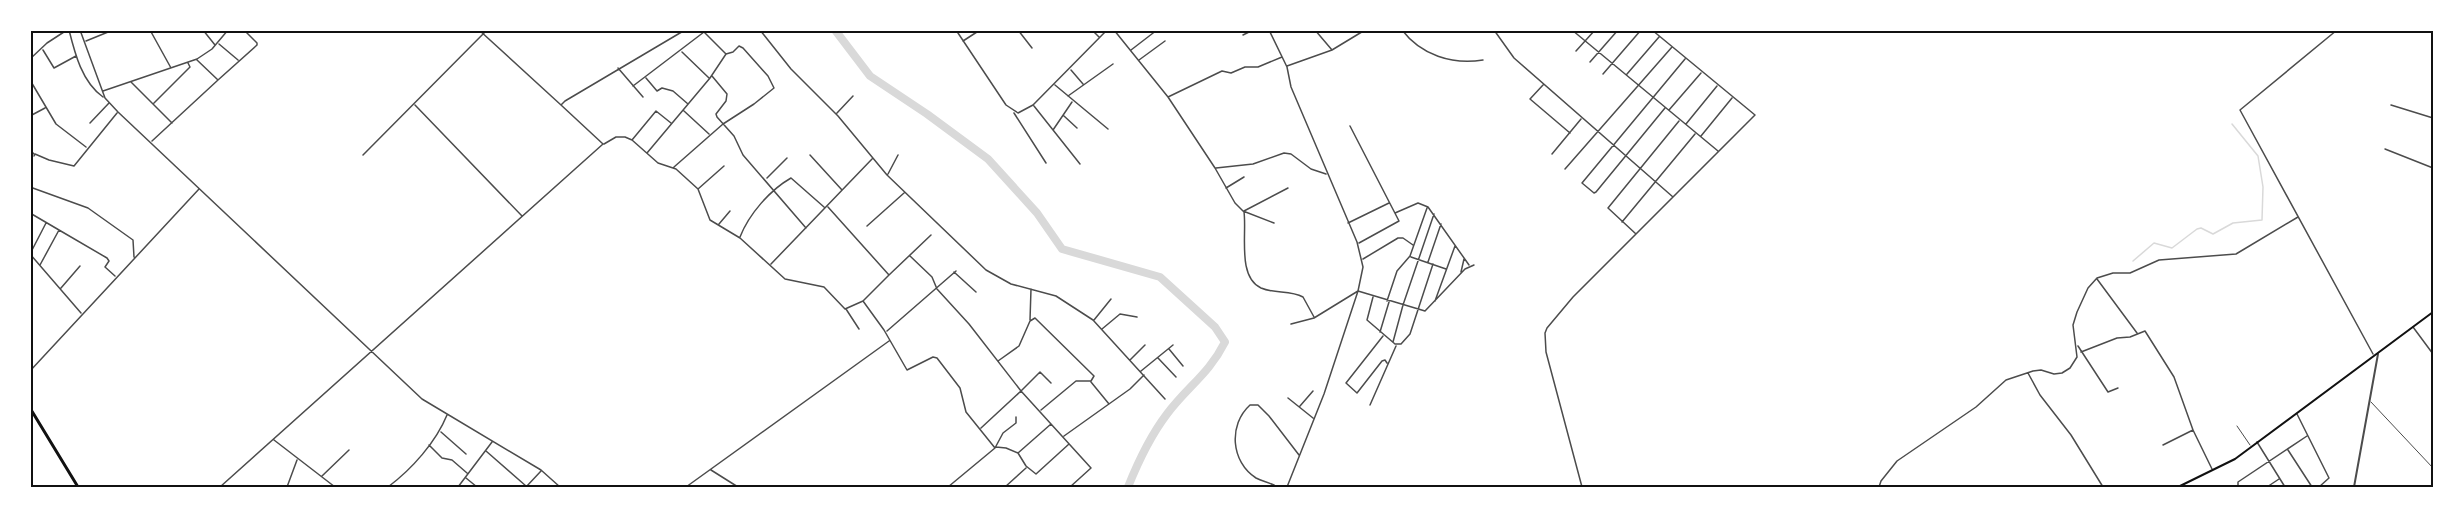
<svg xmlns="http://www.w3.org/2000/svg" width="2463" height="517" font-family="'Varela Round',sans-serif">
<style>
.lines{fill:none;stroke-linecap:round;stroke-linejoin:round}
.stream{stroke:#d9d9d9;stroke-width:1.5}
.river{stroke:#d9d9d9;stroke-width:8}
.service{stroke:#4c4c4c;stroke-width:1}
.minor{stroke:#4c4c4c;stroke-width:1.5}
.tertiary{stroke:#4c4c4c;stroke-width:2}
.secondary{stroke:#111;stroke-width:2}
.primary{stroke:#111;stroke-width:3}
.neatline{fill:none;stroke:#111;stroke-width:2}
</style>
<rect width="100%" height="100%" fill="#fff"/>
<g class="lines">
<path class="stream" d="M2133,261L2154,243L2172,248L2197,229L2201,228L2213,234L2233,223L2262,220L2263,187L2258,156L2232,124"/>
<path class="river" d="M835,30L870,76L927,114L988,159L1037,213L1062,249L1160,277L1215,327L1225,342C1209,374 1187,387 1167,414C1151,435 1138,462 1128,487"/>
<path class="service" d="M2371,402L2433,468
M2237,426L2250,445"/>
<path class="minor" d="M69,30C75,54 82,82 103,97
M80,30L105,98L118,112L422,399L541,470L560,487
M150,30L171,68
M203,30L215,45
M479,30L561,105
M702,30L726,54
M760,30L791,69L838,116L887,175L986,270L1011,284L1056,296L1093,320L1165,399
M956,30L1006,105L1018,113L1033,105L1107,30
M1018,30L1032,48
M1092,30L1099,37
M1114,30L1168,97L1215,168L1235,203L1243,211L1274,223
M1269,30L1287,67L1291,87L1357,242L1363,267L1358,291L1324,394L1287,487
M1315,30L1332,50
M1402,30C1421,55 1452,65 1483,60
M1494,30L1514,58L1673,197
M1572,30L1718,151
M2337,30L2240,110L2373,354
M1243,35L1253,30
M86,41L113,30
M963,41L980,30
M219,44L238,60
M43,50L54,68L76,56
M1131,50L1157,30
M1576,51L1595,30
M682,52L709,78
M30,59L47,43L67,30
M1139,60L1165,41
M1590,62L1618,30
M1287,66L1332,50L1365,30
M618,68L643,97
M1071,70L1083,84
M1603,74L1641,30
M1627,74L1659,37
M712,76L727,94L726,101L716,114L717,117L734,136L743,155L806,228
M646,78L657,91L662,88L673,91L688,104
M30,80L56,124L86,147
M218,80L257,45V43L244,30
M131,82L172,123
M1055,85L1108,129
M1543,85L1530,99L1570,133
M633,86L704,32
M103,91L197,59L212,49L228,30
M1068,96L1113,64
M1168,97L1222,71L1231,73L1245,67H1258L1282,57
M154,103L190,67L188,63
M415,105L522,216
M2391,105L2433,118
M1034,106L1080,164
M1665,108L1596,192L1594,193L1582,183L1685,59
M1669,110L1701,73
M684,111L709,134
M837,113L853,96
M1014,113L1046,163
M30,116L45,108
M1064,116L1077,128
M90,123L109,103
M1686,124L1717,86
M1350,126L1399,221L1359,243
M1053,130L1072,102
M1701,136L1732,98
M632,140L656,111L671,123
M152,141L218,80L197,60
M604,144L616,137H625L632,140L658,163L676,169L698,189L710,220L740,238L785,279L824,287L845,309L863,301L884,330L907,370L933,357L937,358L960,388L966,412L995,448
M2385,149L2433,168
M30,150L34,154
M647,153L710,78L726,54L733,52L739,46L743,48L768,76L774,88L754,104L723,124L674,167
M1552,154L1581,119
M363,155L487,30
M810,155L842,190
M34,156L35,154L49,160L74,166L117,113
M1216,168L1253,164L1284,153L1291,154L1311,169L1326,174
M1565,169L1672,47
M888,174L898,155
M767,178L787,158
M30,187L88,208L133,240L134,257
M1226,188L1244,177
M698,189L724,166
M828,207L889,275L863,301
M1244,211L1288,188
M1244,212C1247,233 1237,277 1261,288C1275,294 1290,290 1303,297L1314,317
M30,213L59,230L40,265
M1395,213L1418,203L1428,207L1469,265
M1622,222L1695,134
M1348,223L1389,203
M719,224L730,211
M867,226L904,193
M59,230L107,258L109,261L105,267L115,276
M1636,234L1608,208L1679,121
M740,237C749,214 770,190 791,178L824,207
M30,254L81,313
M30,254L46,223
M910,256L932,277L937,289L969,324L1021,391L981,428
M1411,257L1446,269
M1363,259L1398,238H1403L1413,245
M1428,262L1441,224
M771,264L872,159
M954,272L976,292
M1461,272L1464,259
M889,275L931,235
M2097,279L2137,333
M61,288L80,266
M1373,297L1367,320L1395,344H1401L1410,334L1433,264
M1387,301L1397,271L1410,256L1427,208
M1435,301L1455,246
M846,309L859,329
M1030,320L1031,289
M1094,320L1111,299
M1291,324L1314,318L1358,291L1425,311L1465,269L1474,265
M2413,327L2433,354
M1102,329L1120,314L1137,317
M887,331L956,271
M1380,332L1389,302
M1383,336L1346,383L1357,393L1382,361L1385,360L1387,363
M1393,342L1403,305L1434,214
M2078,346L2108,392L2118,388
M1169,349L1183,366
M2081,352L2117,338L2130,337L2145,331L2174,377L2193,430
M1158,358L1176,377
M1130,360L1145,345
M998,361L1019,346L1030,321L1035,318L1094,376L1091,381H1076L1041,410
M30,371L199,189
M1141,371L1173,345
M2028,373L2040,395L2071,435L2103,487
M1091,382L1109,404
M1051,383L1040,372L1021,391L1091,468L1070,487
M1288,398L1313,418
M1370,405L1396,346
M1300,406L1313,391
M2297,414L2329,478L2319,487
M441,432L466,454
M1064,436L1130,389L1144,375
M274,440L335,487
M2257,442L2285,487
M429,445L442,458L452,460L467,473
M2163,445L2193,430L2212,469
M996,447L1006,448L1018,453L1051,424
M2288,450L2312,487
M486,451L526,486
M1018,453L1026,466L1036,474L1069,444
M711,470L738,487
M322,476L349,450
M466,478L477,487
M220,487L603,144L561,105L565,101L685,30
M287,487L297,460
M388,487C412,469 436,442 447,415
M458,487L492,442
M526,487L541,471
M686,487L889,341
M948,487L995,448L1003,433L1016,423V417
M1005,487L1026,468
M1277,487C1270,482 1263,482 1256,478C1231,462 1228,425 1250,405H1258L1269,416L1299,455
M1582,487L1546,352L1545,333L1547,328L1573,297L1755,115L1652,30
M1879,487L1881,481L1897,461L1976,407L2006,380L2033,371L2041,370L2054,374L2062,373L2070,368L2077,357L2073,325L2077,312L2088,288L2097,278L2113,273H2130L2159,260L2236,254L2298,217
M2238,487V482L2307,436
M2267,487L2279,479"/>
<path class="tertiary" d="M2354,487L2378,354"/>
<path class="secondary" d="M2178,487L2235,459L2433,312"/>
<path class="primary" d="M30,408L78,487"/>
</g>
<rect width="2463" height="517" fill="none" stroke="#ffffff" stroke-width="63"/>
<rect x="32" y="32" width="2400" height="454" class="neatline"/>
</svg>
